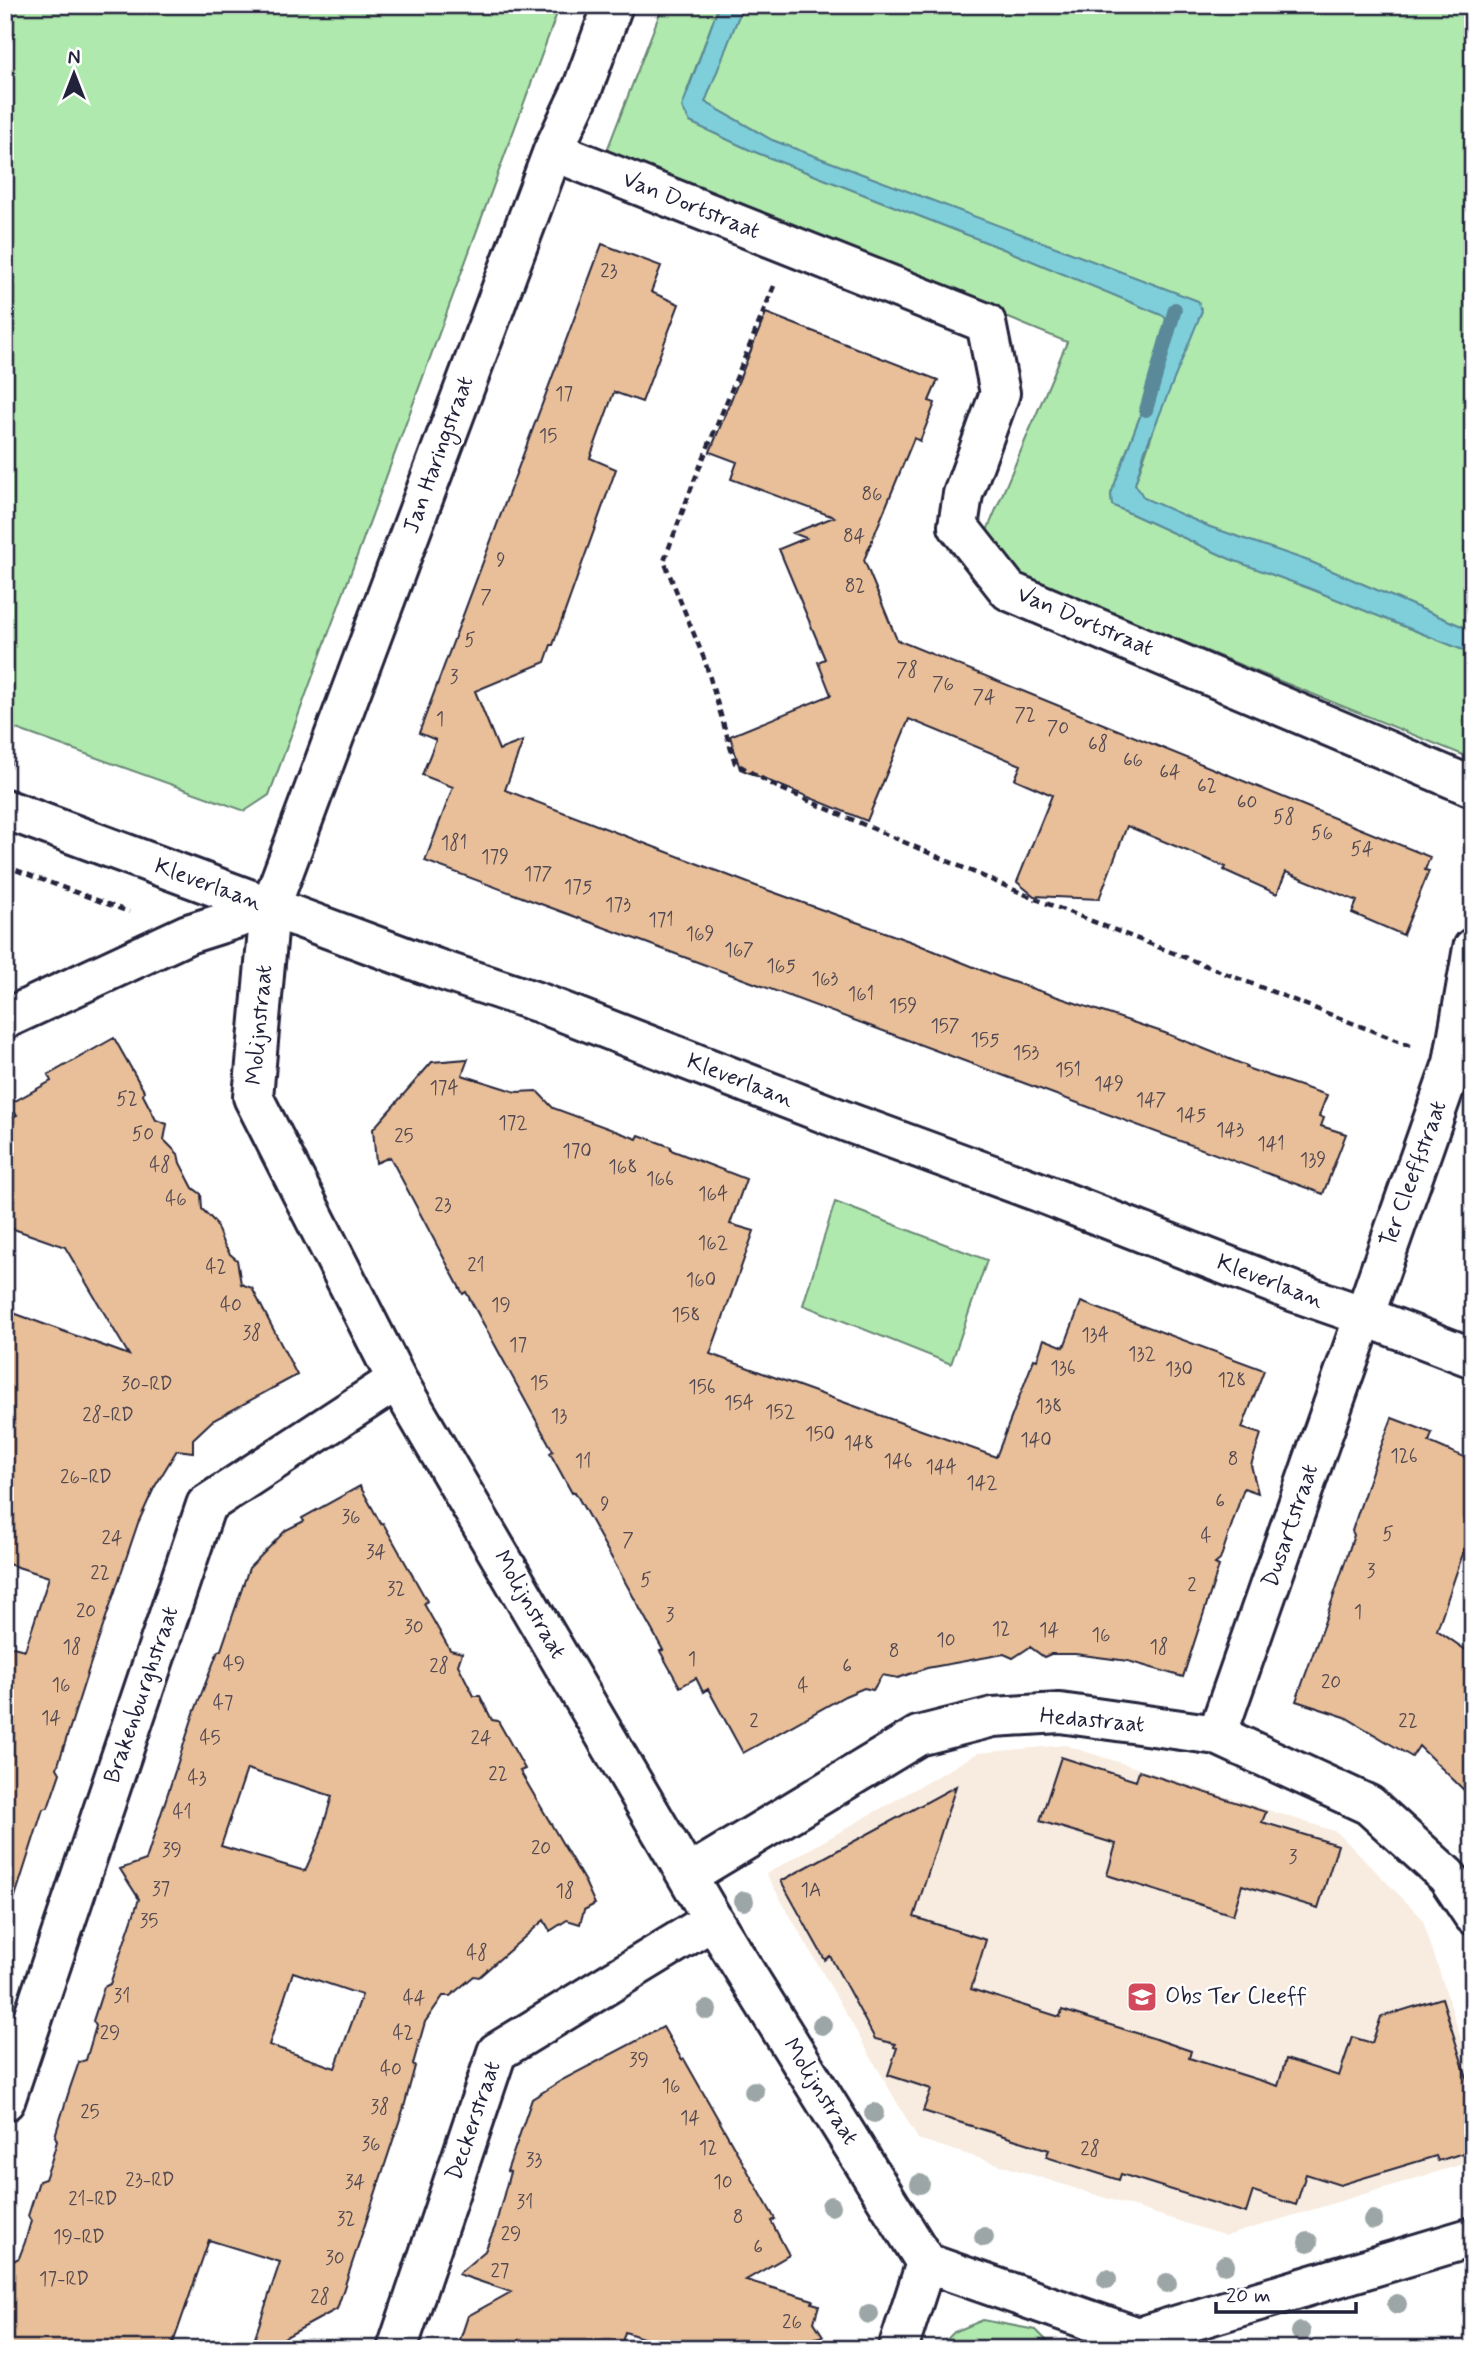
<svg xmlns="http://www.w3.org/2000/svg" width="1478" height="2354" font-family="Mynerve,sans-serif">
<style>
.built{fill:#f8ece0}
.green{fill:#afe9ad;stroke:#688674;stroke-width:2}
.water{fill:#7fcfda;stroke:#5a8a9a;stroke-width:2}
.lines{fill:none;stroke-linecap:round;stroke-linejoin:round}
.stream{stroke:#5a8a9a;stroke-width:14}
.building{fill:#e8bf98;stroke:#22223b;stroke-width:2;fill-rule:evenodd}
.minor-casing{stroke:#22223b;stroke-width:44}
.major-casing{stroke:#22223b;stroke-width:44}
.path{stroke:#22223b;stroke-width:4.5;stroke-dasharray:7 5;stroke-linecap:butt}
.minor{stroke:#fff;stroke-width:38}
.major{stroke:#fff;stroke-width:38}
.tree{fill:#9da6a6}
.labels{text-anchor:middle;dominant-baseline:central;stroke-width:5;stroke-linejoin:round;paint-order:stroke}
.number-label{font-size:19px;fill:#544952}
.street-label{font-size:23px;fill:#22223b;stroke:#fff}
.poi-label{font-size:23px;fill:#22223b;stroke:#fff;text-anchor:start}
</style>
<rect width="100%" height="100%" fill="#fff"/>
<filter id="ink" filterUnits="userSpaceOnUse"><feTurbulence type="fractalNoise" baseFrequency=".0143" numOctaves="2"/><feDisplacementMap in="SourceGraphic" scale="14" xChannelSelector="R" yChannelSelector="G"/><feConvolveMatrix kernelMatrix="1 2 1 2 8 2 1 2 1" color-interpolation-filters="sRGB"/></filter>
<g filter="url(#ink)">
<path class="built" d="M1065,1745L1337,1832L1422,1918L1473,2075V2161L1226,2236L918,2139L766,1874L978,1753Z"/>
<path class="green" d="M5,5H560L269,795L245,811L5,725Z
M663,5H719L687,91L690,122L750,150L1001,248L1164,316L1172,329C1166,356 1156,381 1144,407C1132,435 1122,465 1111,494L1112,505L1230,559L1311,589L1473,654V759L992,564L986,533L1067,342L606,153Z
M743,5H1473V631L1311,562L1210,527L1143,498L1135,484L1198,301L772,140L705,102Z
M835,1202L987,1260L951,1364L803,1305Z
M983,2320L1036,2330L1055,2349H938L954,2332Z"/>
<path class="water" d="M719,5H743L705,102L772,140L1198,301L1202,311L1145,450L1135,484L1144,498L1210,527L1311,562L1473,631V654L1311,589L1230,559L1112,505L1111,494C1122,465 1132,435 1144,407C1155,381 1166,357 1172,329L1164,316L1001,248L750,150L690,122L682,107Z"/>
<g class="lines">
<path class="stream" d="M1146,410L1175,309"/>
</g>
<path class="building" d="M602,244L661,266L651,292L679,304L642,402L614,392L590,458L616,469L553,645H551L545,662L475,691L499,750L523,741L505,790L756,886L912,942L1001,978L1165,1033L1247,1066L1246,1068L1327,1095L1319,1116L1324,1118L1321,1126L1346,1134L1323,1194L425,861L453,787L422,775L436,740L419,733Z
M766,313L938,380L929,401L935,403L920,441L914,438L864,560L897,640L1430,857L1425,870L1429,871L1403,935L1352,913L1357,901L1286,872L1277,894L1224,870L1226,867L1127,826L1099,899L1034,896L1017,882L1052,795L1015,779L1021,765L909,719L867,821L740,769L730,736L831,695L818,662L825,659L779,549L806,538L793,533L834,517L731,479L737,462L710,452Z
M114,1038L144,1091L143,1095L156,1120L167,1124L164,1140L178,1154L180,1163L193,1188L201,1194L202,1209L215,1222L223,1243L230,1254L237,1260L241,1284L252,1288L297,1375L212,1421L193,1439V1452L177,1450L154,1488L138,1523L90,1665L57,1768L60,1773L48,1808L43,1809L13,1903L5,1902V1645L25,1650L49,1577L5,1563V1310L129,1355L65,1247L5,1226V1121L17,1115L8,1105L51,1081L48,1075Z
M468,1059L462,1075L516,1092L537,1091L553,1108L637,1139L639,1135L671,1147V1150L746,1179L730,1224L754,1231L710,1354L996,1457L1034,1359L1037,1360L1044,1339L1064,1347L1081,1302L1264,1370L1242,1428L1261,1434L1251,1465L1258,1493L1244,1488L1220,1560L1215,1564L1219,1566L1183,1677L1128,1661L1075,1654H1051L1044,1657L1030,1647L1013,1658L1004,1654L927,1668L898,1678L882,1675L873,1690L864,1688L845,1696L743,1753L708,1689L703,1692L696,1678L680,1687L660,1651L663,1650L575,1492L572,1493L550,1453L553,1451L531,1411L466,1292L463,1294L390,1157L376,1163L373,1129L432,1062Z
M1392,1418L1432,1433L1429,1442L1473,1461V1524L1437,1630L1473,1655V1799L1419,1746L1412,1757L1345,1717L1296,1701L1332,1601L1354,1535L1352,1531L1375,1462Z
M360,1486L381,1524L383,1523L427,1601L424,1604L450,1650L462,1653L458,1665L474,1696H480L492,1720L498,1721L525,1769L520,1771L585,1882L595,1904L584,1910L580,1924L567,1920L550,1931L544,1920L479,1977L474,1976L450,1996H443L425,2022L413,2064L415,2066L404,2107L337,2309L264,2349H251L280,2262L209,2240L171,2349H5V2283L13,2261L19,2258L25,2242L31,2221L28,2216L39,2181L45,2179L51,2162L57,2141L55,2136L70,2088L79,2062L86,2060L96,2026L93,2021L104,1987L110,1984L139,1899L120,1869L146,1860L194,1713L218,1651L221,1650L249,1568L286,1530L304,1521L302,1518ZM247,1769L332,1796L320,1837L305,1871L221,1846ZM293,1972L362,1995L335,2068L269,2045Z
M1061,1757L1136,1781L1139,1771L1266,1812L1262,1822L1338,1845L1318,1908L1242,1885L1233,1915L1107,1875L1116,1844L1040,1821Z
M956,1786L914,1917L986,1940L971,1989L1060,2017L1062,2010L1159,2040L1191,2051L1189,2058L1278,2086L1286,2059L1339,2076L1352,2037L1372,2043L1381,2017L1442,1998L1473,2098V2150L1438,2161L1436,2156L1340,2185L1306,2174L1296,2205L1253,2191L1246,2213L1121,2174L1119,2180L1046,2157L1049,2150L923,2111L931,2089L888,2075L897,2048L894,2047L895,2044L875,2039L830,1956L825,1960L781,1881Z
M663,2027L682,2060L684,2059L775,2219L771,2221L789,2255L746,2280L813,2300L812,2303L819,2305L814,2322L823,2336L808,2340L806,2349H676L625,2332L620,2349H457L468,2316L511,2292L458,2274L485,2251L495,2227L510,2172L507,2171L532,2099L562,2080Z"/>
<g class="lines">
<g class="minor-casing">
<path id="minor" d="M613,5L583,87L553,151L270,908L253,1097L397,1380L713,1920L926,2263
M553,151L986,323L1000,393L963,494L958,526L1009,591L1473,787
M5,1019L188,934L270,908
M1217,1735L1453,1063L1473,948
M688,1875L918,1736L993,1717L1060,1713L1217,1735L1369,1805L1447,1876L1473,1915
M5,2101L206,1505L397,1380
M926,2263L1138,2337
M1138,2337L1473,2237
M397,2349L497,2052L713,1920
M898,2349L926,2263"/>
</g>
<g class="major-casing">
<path id="major" d="M5,809L435,968L540,1003L850,1123L1036,1191L1295,1292L1364,1316L1473,1358"/>
</g>
<path class="path" d="M774,286L694,481L664,561L705,661L735,763L777,787L1033,898L1411,1046
M5,761L15,765
M5,866L129,912"/>
<use href="#minor" class="minor"/>
<use href="#major" class="major"/>
</g>
<g class="tree">
<circle cx="744" cy="1901" r="10"/>
<circle cx="707" cy="2010" r="10"/>
<circle cx="822" cy="2025" r="10"/>
<circle cx="754" cy="2091" r="10"/>
<circle cx="874" cy="2113" r="10"/>
<circle cx="920" cy="2184" r="10"/>
<circle cx="831" cy="2206" r="10"/>
<circle cx="1373" cy="2220" r="10"/>
<circle cx="984" cy="2237" r="10"/>
<circle cx="1308" cy="2242" r="10"/>
<circle cx="1225" cy="2265" r="10"/>
<circle cx="1107" cy="2279" r="10"/>
<circle cx="1167" cy="2283" r="10"/>
<circle cx="1397" cy="2304" r="10"/>
<circle cx="869" cy="2314" r="10"/>
<circle cx="1301" cy="2332" r="10"/>
</g>
</g>
<defs>
<g id="school-square" transform="scale(1.575)"><rect x="-9" y="-9" width="18" height="18" rx="4" fill="#d1495b" stroke="#fff"/><path d="M0-5L7-2L0 1L-7-2ZM-4 1L0 2.5L4 1V4Q0 6-4 4Z" fill="#fff"/></g>
</defs>
<g fill-rule="evenodd">
<use href="#school-square" x="1142" y="1997"/>
</g>
<g class="labels">
<g class="number-label">
<text x="609" y="271">23</text>
<text x="564" y="394">17</text>
<text x="548" y="436">15</text>
<text x="872" y="494">86</text>
<text x="854" y="536">84</text>
<text x="501" y="560">9</text>
<text x="855" y="586">82</text>
<text x="486" y="597">7</text>
<text x="470" y="640">5</text>
<text x="907" y="670">78</text>
<text x="454" y="677">3</text>
<text x="943" y="684">76</text>
<text x="984" y="697">74</text>
<text x="1025" y="715">72</text>
<text x="440" y="719">1</text>
<text x="1058" y="728">70</text>
<text x="1098" y="744">68</text>
<text x="1133" y="760">66</text>
<text x="1170" y="772">64</text>
<text x="1207" y="786">62</text>
<text x="1247" y="802">60</text>
<text x="1284" y="817">58</text>
<text x="1322" y="833">56</text>
<text x="454" y="843">181</text>
<text x="1362" y="849">54</text>
<text x="495" y="857">179</text>
<text x="538" y="874">177</text>
<text x="578" y="887">175</text>
<text x="618" y="905">173</text>
<text x="661" y="920">171</text>
<text x="700" y="934">169</text>
<text x="739" y="950">167</text>
<text x="781" y="966">165</text>
<text x="825" y="979">163</text>
<text x="861" y="994">161</text>
<text x="903" y="1006">159</text>
<text x="945" y="1026">157</text>
<text x="985" y="1040">155</text>
<text x="1026" y="1053">153</text>
<text x="1068" y="1070">151</text>
<text x="1109" y="1084">149</text>
<text x="444" y="1088">174</text>
<text x="127" y="1099">52</text>
<text x="1151" y="1100">147</text>
<text x="1191" y="1115">145</text>
<text x="513" y="1123">172</text>
<text x="1230" y="1130">143</text>
<text x="143" y="1134">50</text>
<text x="404" y="1136">25</text>
<text x="1271" y="1144">141</text>
<text x="577" y="1151">170</text>
<text x="1313" y="1160">139</text>
<text x="160" y="1165">48</text>
<text x="623" y="1167">168</text>
<text x="660" y="1179">166</text>
<text x="713" y="1194">164</text>
<text x="176" y="1199">46</text>
<text x="443" y="1205">23</text>
<text x="713" y="1243">162</text>
<text x="476" y="1265">21</text>
<text x="216" y="1267">42</text>
<text x="701" y="1280">160</text>
<text x="231" y="1305">40</text>
<text x="501" y="1305">19</text>
<text x="686" y="1315">158</text>
<text x="252" y="1333">38</text>
<text x="1095" y="1335">134</text>
<text x="518" y="1345">17</text>
<text x="1142" y="1354">132</text>
<text x="1063" y="1368">136</text>
<text x="1179" y="1369">130</text>
<text x="1232" y="1380">128</text>
<text x="539" y="1383">15</text>
<text x="147" y="1384">30-RD</text>
<text x="702" y="1387">156</text>
<text x="739" y="1403">154</text>
<text x="1049" y="1406">138</text>
<text x="780" y="1412">152</text>
<text x="108" y="1415">28-RD</text>
<text x="559" y="1416">13</text>
<text x="820" y="1434">150</text>
<text x="1036" y="1440">140</text>
<text x="859" y="1443">148</text>
<text x="1404" y="1456">126</text>
<text x="1233" y="1459">8</text>
<text x="583" y="1461">11</text>
<text x="898" y="1461">146</text>
<text x="941" y="1467">144</text>
<text x="86" y="1477">26-RD</text>
<text x="982" y="1483">142</text>
<text x="1220" y="1501">6</text>
<text x="605" y="1504">9</text>
<text x="351" y="1517">36</text>
<text x="1388" y="1534">5</text>
<text x="1206" y="1536">4</text>
<text x="112" y="1538">24</text>
<text x="628" y="1540">7</text>
<text x="376" y="1552">34</text>
<text x="1371" y="1571">3</text>
<text x="100" y="1573">22</text>
<text x="646" y="1580">5</text>
<text x="1192" y="1585">2</text>
<text x="396" y="1589">32</text>
<text x="86" y="1611">20</text>
<text x="1358" y="1612">1</text>
<text x="670" y="1615">3</text>
<text x="414" y="1627">30</text>
<text x="1001" y="1629">12</text>
<text x="1049" y="1630">14</text>
<text x="1101" y="1635">16</text>
<text x="946" y="1640">10</text>
<text x="72" y="1647">18</text>
<text x="1159" y="1647">18</text>
<text x="894" y="1651">8</text>
<text x="692" y="1659">1</text>
<text x="234" y="1664">49</text>
<text x="439" y="1666">28</text>
<text x="847" y="1666">6</text>
<text x="1331" y="1682">20</text>
<text x="61" y="1685">16</text>
<text x="803" y="1686">4</text>
<text x="223" y="1703">47</text>
<text x="51" y="1718">14</text>
<text x="754" y="1721">2</text>
<text x="1408" y="1721">22</text>
<text x="210" y="1738">45</text>
<text x="481" y="1738">24</text>
<text x="498" y="1774">22</text>
<text x="197" y="1778">43</text>
<text x="182" y="1812">41</text>
<text x="541" y="1848">20</text>
<text x="172" y="1850">39</text>
<text x="1293" y="1857">3</text>
<text x="161" y="1889">37</text>
<text x="811" y="1890">1A</text>
<text x="565" y="1891">18</text>
<text x="149" y="1921">35</text>
<text x="477" y="1953">48</text>
<text x="122" y="1996">31</text>
<text x="414" y="1998">44</text>
<text x="110" y="2033">29</text>
<text x="403" y="2033">42</text>
<text x="639" y="2060">39</text>
<text x="391" y="2069">40</text>
<text x="671" y="2086">16</text>
<text x="380" y="2107">38</text>
<text x="90" y="2112">25</text>
<text x="690" y="2118">14</text>
<text x="371" y="2144">36</text>
<text x="708" y="2148">12</text>
<text x="1090" y="2149">28</text>
<text x="534" y="2160">33</text>
<text x="150" y="2180">23-RD</text>
<text x="355" y="2182">34</text>
<text x="723" y="2182">10</text>
<text x="93" y="2199">21-RD</text>
<text x="525" y="2202">31</text>
<text x="738" y="2217">8</text>
<text x="346" y="2219">32</text>
<text x="511" y="2234">29</text>
<text x="79" y="2237">19-RD</text>
<text x="758" y="2247">6</text>
<text x="335" y="2258">30</text>
<text x="500" y="2271">27</text>
<text x="64" y="2279">17-RD</text>
<text x="320" y="2297">28</text>
<text x="792" y="2322">26</text>
</g>
<g class="street-label">
<text transform="translate(691 206) rotate(22)">Van Dortstraat</text>
<text transform="translate(439 455) rotate(-70)">Jan Haringstraat</text>
<text transform="translate(1085 622) rotate(23)">Van Dortstraat</text>
<text transform="translate(208 885) rotate(20)">Kleverlaan</text>
<text transform="translate(260 1025) rotate(-85)">Molijnstraat</text>
<text transform="translate(740 1081) rotate(21)">Kleverlaan</text>
<text transform="translate(1414 1174) rotate(-70)">Ter Cleeffstraat</text>
<text transform="translate(1270 1282) rotate(21)">Kleverlaan</text>
<text transform="translate(1291 1526) rotate(-71)">Dusartstraat</text>
<text transform="translate(529 1605) rotate(60)">Molijnstraat</text>
<text transform="translate(142 1695) rotate(-71)">Brakenburghstraat</text>
<text transform="translate(1092 1721) rotate(5)">Hedastraat</text>
<text transform="translate(820 2092) rotate(58)">Molijnstraat</text>
<text transform="translate(474 2121) rotate(-71)">Deckerstraat</text>
</g>
<g class="poi-label">
<text x="1165" y="1997">Obs Ter Cleeff</text>
</g>
</g>
<rect width="1478" height="2354" fill="none" stroke="#fff" stroke-width="28"/>
<rect x="14" y="14" width="1450" height="2326" fill="none" stroke="#22223b" stroke-width="2.5" filter="url(#ink)"/>
<g transform="translate(74 74)" stroke="#ffffff" stroke-width="5" paint-order="stroke">
<path d="M0-5L12 26L0 18L-12 26Z" fill="#22223b"/>
<text y="-10" font-size="19" font-weight="bold" text-anchor="middle" fill="#22223b">N</text>
</g>
<path d="M1216 2302v10h140v-10" fill="none" stroke="#22223b" stroke-width="3.5"/>
<text x="1226" y="2302" font-size="21" fill="#22223b" stroke="#ffffff" stroke-width="5" paint-order="stroke">20 m</text>
</svg>
